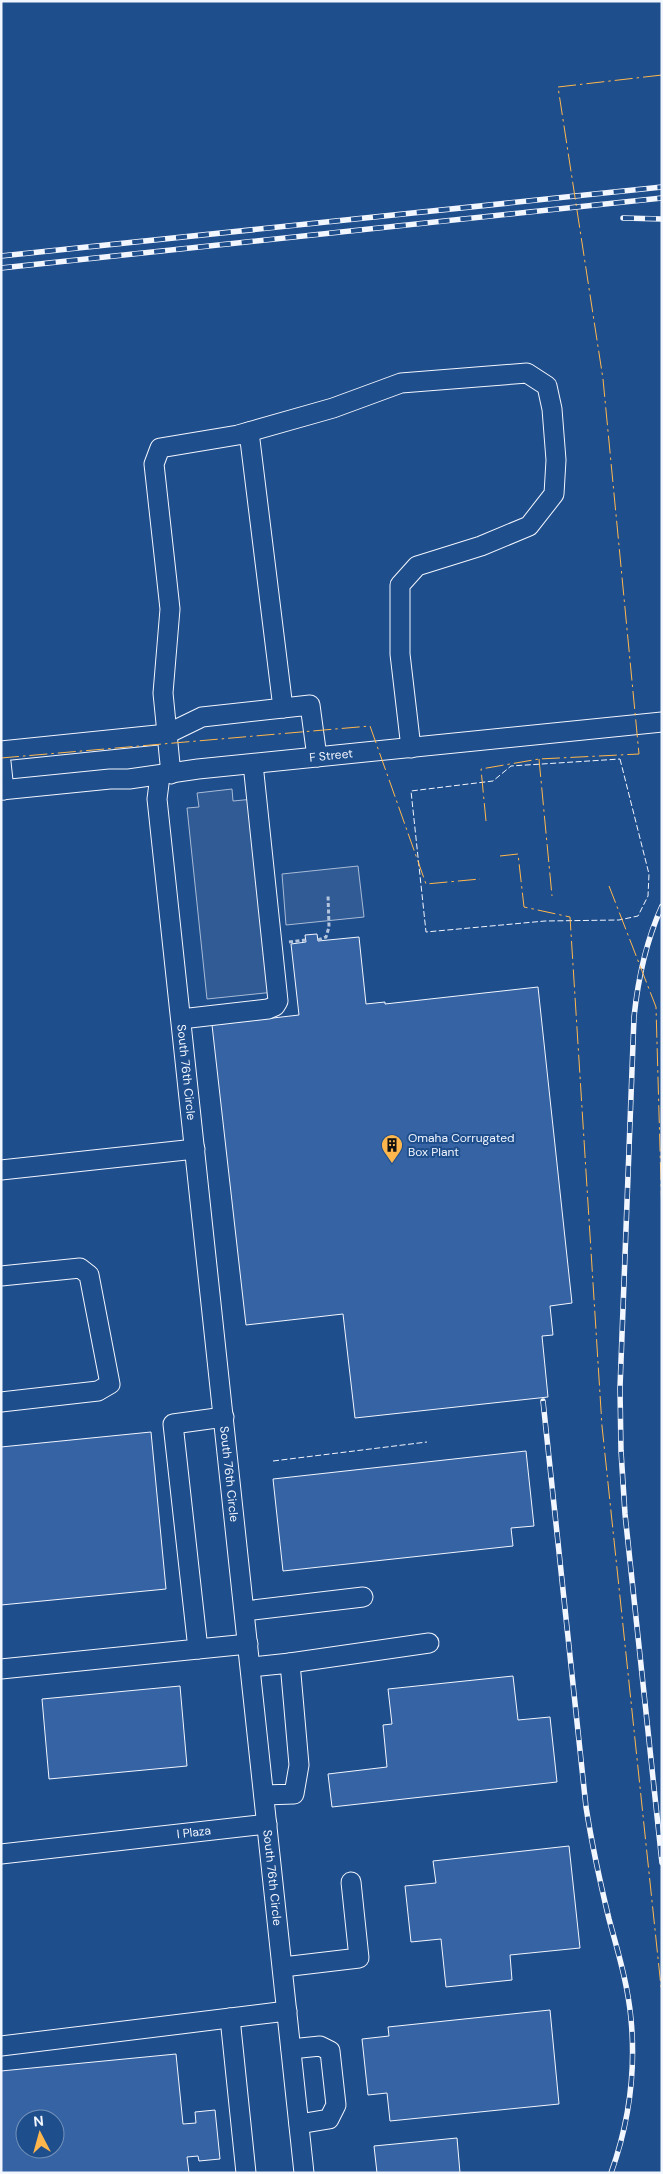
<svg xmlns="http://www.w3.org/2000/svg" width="663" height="2174" font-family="'DM Sans',sans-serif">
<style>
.parking{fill:#305b95;stroke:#a8bbd7}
.building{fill:#3563a3;stroke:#f2f6ff;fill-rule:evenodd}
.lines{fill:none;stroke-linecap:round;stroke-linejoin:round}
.minor-casing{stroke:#f2f6ff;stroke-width:21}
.path{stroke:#b3c4dc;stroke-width:3;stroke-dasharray:4 2.5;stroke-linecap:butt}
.minor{stroke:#1f4e8c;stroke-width:19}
.rail-casing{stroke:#f2f6ff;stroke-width:5.5}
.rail{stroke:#1f4e8c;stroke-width:4;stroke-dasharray:11;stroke-linecap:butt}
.fence{stroke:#f2f6ff;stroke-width:1;stroke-dasharray:6 2.5;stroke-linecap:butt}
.power{stroke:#ffb74d;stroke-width:1;stroke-dasharray:18 4 2.5 4;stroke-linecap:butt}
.labels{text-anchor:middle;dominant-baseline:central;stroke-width:4;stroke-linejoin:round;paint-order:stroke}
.street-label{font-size:12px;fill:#f2f6ff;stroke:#1f4e8c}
.poi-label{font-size:12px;fill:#f2f6ff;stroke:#1f4e8c;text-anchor:start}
</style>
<rect width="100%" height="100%" fill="#1f4e8c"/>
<path class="parking" d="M232,789L233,801L264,798L284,991L207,999L187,808L199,807L197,793Z
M358,866L364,917L286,925L282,874Z"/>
<path class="building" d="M317,934L318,941L359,937L366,1004L385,1002V1004L538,987L572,1303L550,1306L553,1335L542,1336L548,1397L355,1418L343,1314L246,1325L212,1025L299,1015L291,944L306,942L305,935Z
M151,1432L166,1589L1,1605V1447Z
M526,1451L534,1526L511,1528L513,1546L283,1571L273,1479Z
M513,1676L518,1720L550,1717L557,1782L332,1807L328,1774L387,1767L383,1725L392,1724L388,1689Z
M180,1686L187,1766L49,1779L42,1699Z
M569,1846L580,1948L510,1955L512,1980L446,1987L441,1939L411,1942L405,1886L436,1883L433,1861Z
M550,2010L559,2104L390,2121L387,2093L368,2095L362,2039L389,2036L388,2027Z
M176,2054L183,2124L196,2123L195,2112L215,2110L220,2159L199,2161L198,2156L187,2157L189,2173H1V2071ZM25,2119H55V2149H25Z
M457,2138L460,2173H377L374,2146Z"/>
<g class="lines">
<g class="minor-casing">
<g id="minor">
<path d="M249,432L283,708"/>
<path d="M1,751L167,734L202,717L310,705L317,757"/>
<path d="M1,762L4,790"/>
<path d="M171,774L163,693L170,609L154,464L160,448L238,435L333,408L401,383L527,373L547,386L552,409L556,460L554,494L529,526L481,546L417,566L400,585V654L411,748"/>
<path id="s1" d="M160,776L157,799L304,2173"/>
<path id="s2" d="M1,790L110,779H129L198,769L662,722"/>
<path d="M181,1019L268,1009L275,1006L278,1001L253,764"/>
<path d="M1,1170L195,1149"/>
<path d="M1,1276L80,1268L89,1275L110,1384L98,1391L1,1402"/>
<path d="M245,1611L363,1597"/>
<path d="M198,1649L248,1644"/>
<path d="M290,1663L429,1643"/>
<path d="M251,1667L290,1663L299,1765L294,1794L264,1795"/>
<path d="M1,1669L198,1649L173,1424L224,1417"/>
<path id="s3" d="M1,1854L267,1824"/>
<path d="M283,1967L359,1958L351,1882"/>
<path d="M230,2018L246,2173"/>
<path d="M1,2046L287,2011"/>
<path d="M291,2049L320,2046L330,2051L336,2105L329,2119L299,2124"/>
</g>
</g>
<path class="path" d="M318,940L326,937L329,927L328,894
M289,942L305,940"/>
<use href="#minor" class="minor"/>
<g class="rail-casing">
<path id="rail" d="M623,218L662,219
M1,256L662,187
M1,268L662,198
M662,906C646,941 638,979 634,1017L620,1388L621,1451L625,1514L662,1863
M543,1401L586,1807C592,1845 600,1882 609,1919C618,1952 628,1985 631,2019C636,2072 629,2123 611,2173"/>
</g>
<use href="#rail" class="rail"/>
<path class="fence" d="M620,759L649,874L648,896L638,916L619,920L545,921L426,932L411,791L493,781L511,766Z
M273,1461L427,1442"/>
<path class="power" d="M1,758L370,726L426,884L480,879
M539,759L552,896
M486,821L481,769L539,759L639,754L603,379L558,87L662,75
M500,856L518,854L524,907L570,917L602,1426L662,1996
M609,886L656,1007L662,1219"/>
</g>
<defs>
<g id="building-pin" transform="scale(1.125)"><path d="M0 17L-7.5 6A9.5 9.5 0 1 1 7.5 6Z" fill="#ffb74d" stroke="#1f4e8c"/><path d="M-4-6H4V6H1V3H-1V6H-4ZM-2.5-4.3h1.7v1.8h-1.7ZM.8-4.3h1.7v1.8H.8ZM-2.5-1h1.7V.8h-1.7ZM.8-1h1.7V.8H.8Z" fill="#111"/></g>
</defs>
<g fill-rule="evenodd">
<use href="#building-pin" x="392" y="1145"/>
</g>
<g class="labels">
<g class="street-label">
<text stroke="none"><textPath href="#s2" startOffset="332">F Street</textPath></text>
<text stroke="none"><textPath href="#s1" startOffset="298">South 76th Circle</textPath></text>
<text stroke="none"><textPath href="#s1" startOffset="702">South 76th Circle</textPath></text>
<text stroke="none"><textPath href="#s3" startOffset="194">I Plaza</textPath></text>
<text stroke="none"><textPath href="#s1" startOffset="1108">South 76th Circle</textPath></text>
</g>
<g class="poi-label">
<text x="408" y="1138">Omaha Corrugated<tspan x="408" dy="14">Box Plant</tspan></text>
</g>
</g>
<rect width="663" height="2174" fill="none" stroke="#f2f6ff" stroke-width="5"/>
<g transform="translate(40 2134) rotate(354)"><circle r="24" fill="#1f4e8c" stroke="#7391ba"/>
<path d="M0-4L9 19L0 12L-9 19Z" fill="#ffb74d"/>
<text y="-8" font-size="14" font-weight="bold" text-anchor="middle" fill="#f2f6ff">N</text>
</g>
</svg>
